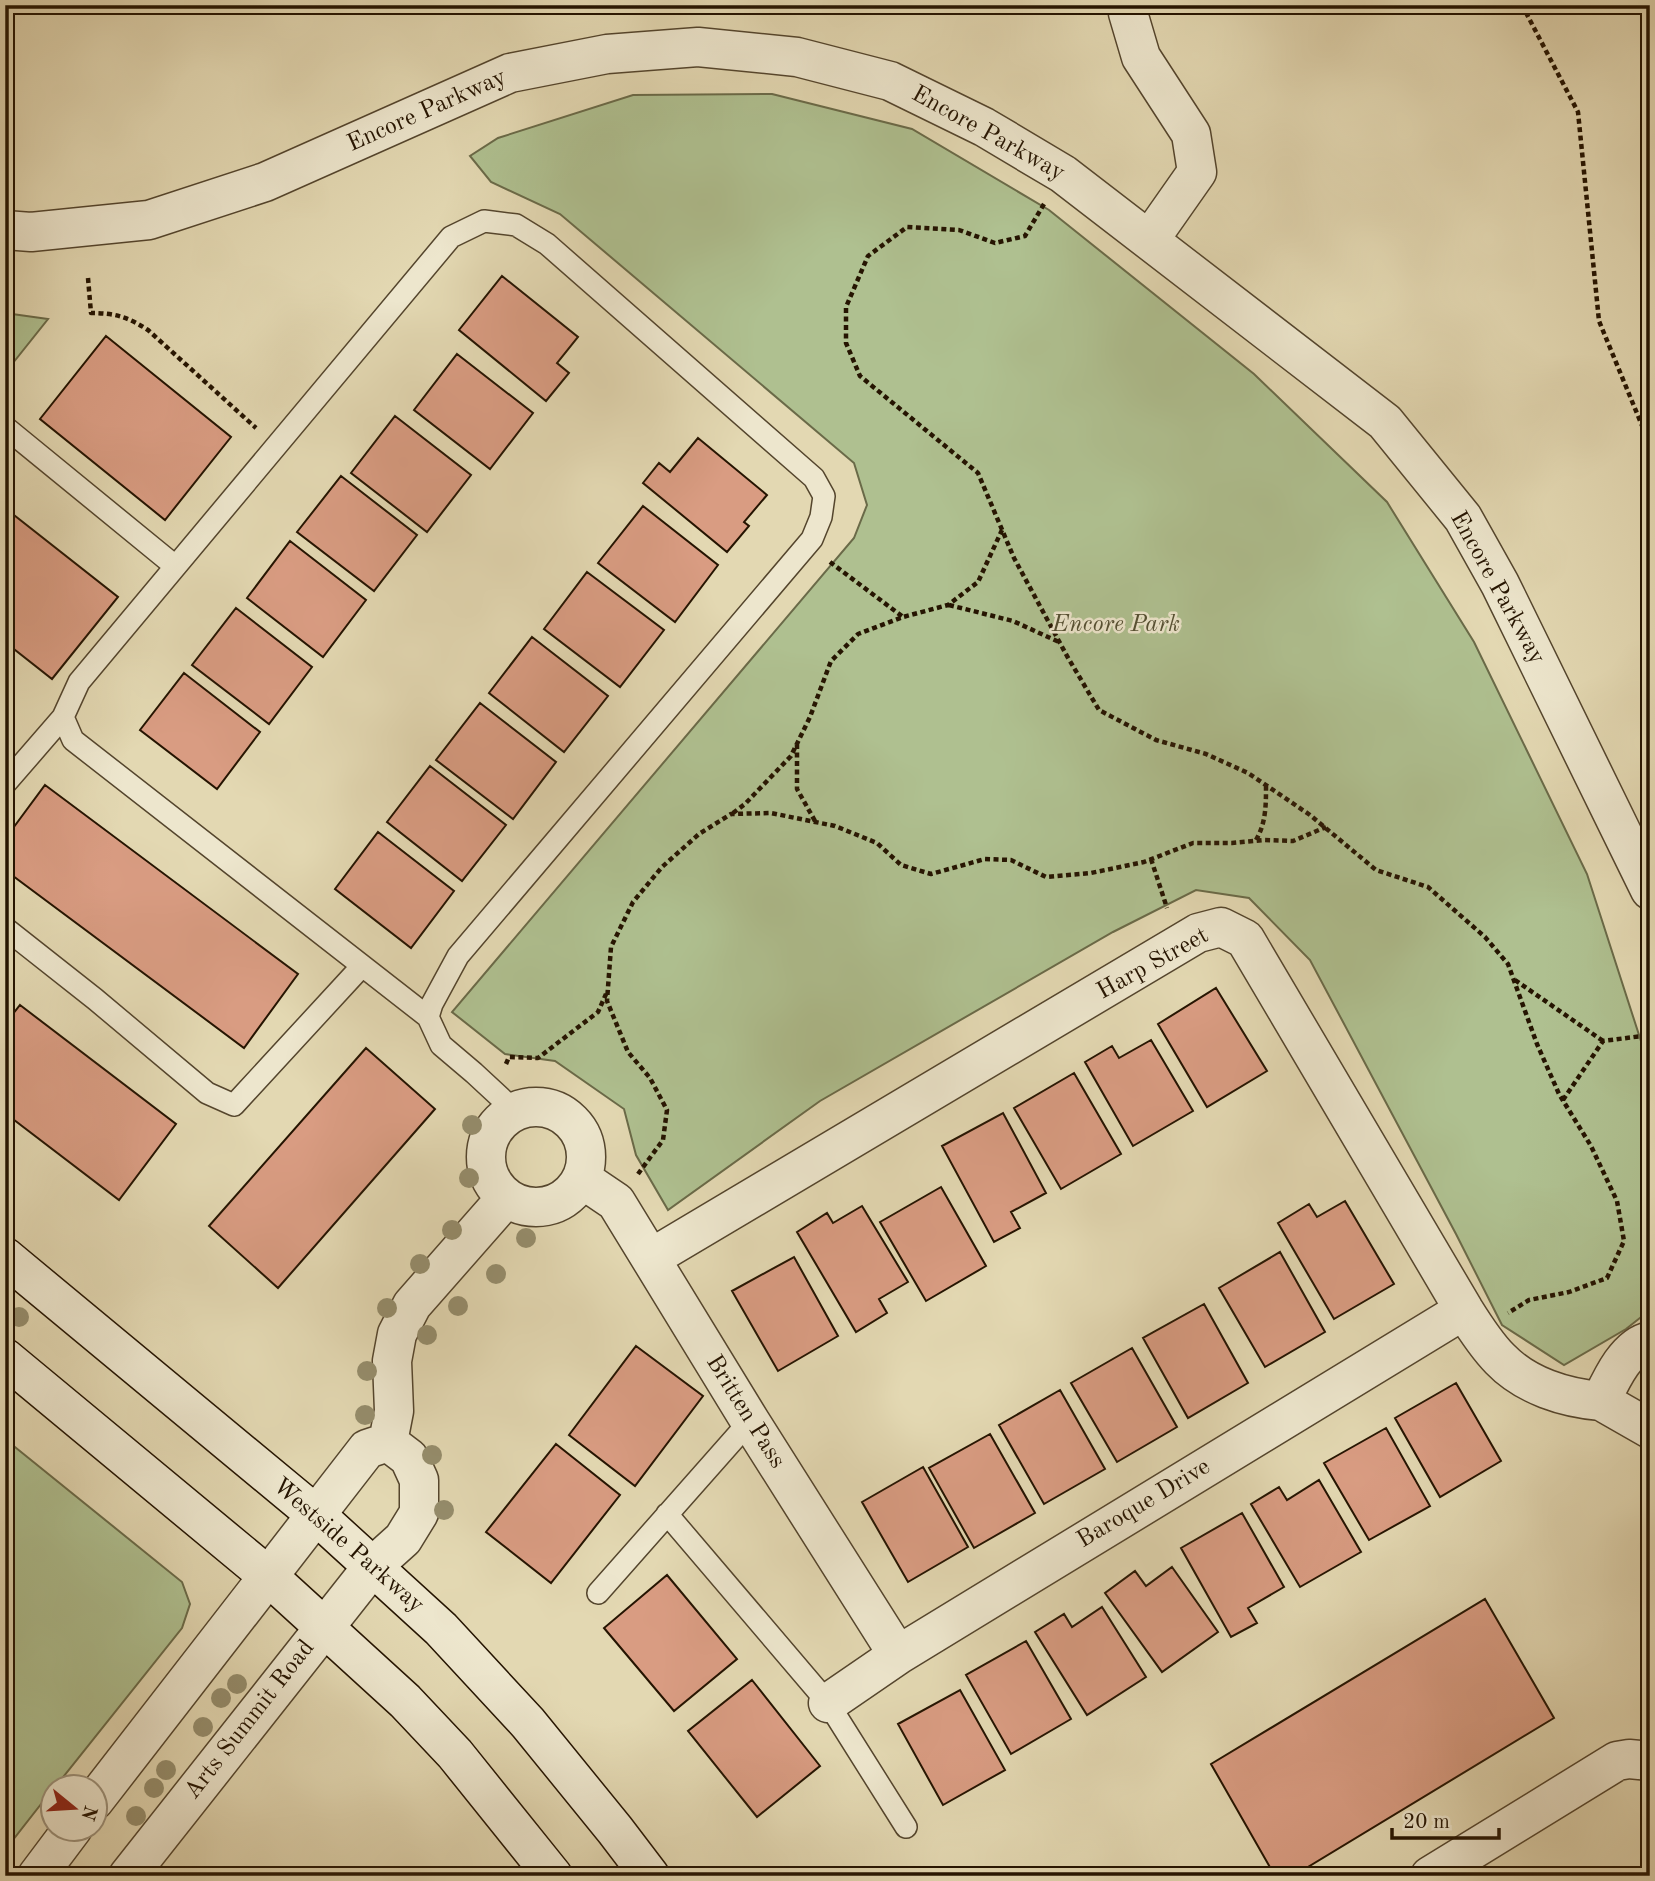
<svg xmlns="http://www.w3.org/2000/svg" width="1655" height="1881" font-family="'Old Standard TT',serif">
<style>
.green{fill:#afc090;stroke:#6a6a48;stroke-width:2}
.building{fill:#d99c82;stroke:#251401;stroke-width:2}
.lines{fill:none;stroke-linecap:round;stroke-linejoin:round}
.service-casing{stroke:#54452d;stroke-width:24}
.minor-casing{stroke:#54452d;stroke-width:41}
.tertiary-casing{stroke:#54452d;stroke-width:41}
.secondary-casing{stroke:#251401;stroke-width:41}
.path{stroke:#251401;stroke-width:4.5;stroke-dasharray:5 3.5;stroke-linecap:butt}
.service{stroke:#ede6cd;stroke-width:21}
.minor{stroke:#ede6cd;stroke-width:38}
.tertiary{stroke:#ede6cd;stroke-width:38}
.secondary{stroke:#ede6cd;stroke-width:38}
.tree{fill:#958d6c}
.labels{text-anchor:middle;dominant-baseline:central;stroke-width:5;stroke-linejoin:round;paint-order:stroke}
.street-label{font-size:24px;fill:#251401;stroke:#ede6cd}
.park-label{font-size:24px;font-style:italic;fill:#555033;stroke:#ede6cd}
</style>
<rect width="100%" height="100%" fill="#e3d8b2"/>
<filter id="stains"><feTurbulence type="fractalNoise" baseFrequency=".00286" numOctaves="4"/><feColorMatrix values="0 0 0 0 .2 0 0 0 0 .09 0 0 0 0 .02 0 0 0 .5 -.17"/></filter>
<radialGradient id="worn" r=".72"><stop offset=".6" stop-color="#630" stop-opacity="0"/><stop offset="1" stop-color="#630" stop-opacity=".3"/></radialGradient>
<path class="green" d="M772,94L912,129L1049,210L1254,374L1387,502L1474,642L1587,874L1650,1069V1310L1626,1329L1564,1365L1502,1325L1456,1234L1310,960L1249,898L1196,890L1113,932L820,1101L668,1210L636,1155L624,1109L555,1061L505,1054L452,1012L854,538L867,505L854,463L560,214L491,182L470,156L498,138L633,95Z
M5,313L48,319L5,373Z
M5,1439L182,1582L190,1604L182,1628L56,1786H52V1790L5,1850Z"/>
<path class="building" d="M502,276L578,337L557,363L569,373L546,401L459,330Z
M106,336L231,437L165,520L40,419Z
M457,354L533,413L490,469L414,410Z
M395,416L471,475L427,532L351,473Z
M698,438L767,495L744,522L749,526L727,552L643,483L659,463L670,472Z
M341,476L417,535L374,591L297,532Z
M643,506L718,565L675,622L598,563Z
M5,508L118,597L52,679L5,642Z
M290,541L366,600L323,657L247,598Z
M587,572L664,630L620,687L544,629Z
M236,608L312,667L269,724L192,665Z
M532,637L608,696L564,752L489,693Z
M184,673L260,732L217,789L140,730Z
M480,703L556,762L513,819L436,760Z
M430,766L506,825L462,881L387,822Z
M45,785L298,974L244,1048L5,870V839Z
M378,832L454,891L411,948L335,889Z
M1216,988L1267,1071L1207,1107L1158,1024Z
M20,1005L176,1124L119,1200L5,1113V1024Z
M1151,1040L1193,1111L1133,1146L1085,1062L1112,1046L1119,1058Z
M366,1048L435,1109L278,1288L209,1226Z
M1074,1073L1121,1154L1061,1189L1014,1108Z
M1003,1113L1046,1193L1011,1212L1020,1228L994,1242L942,1146Z
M941,1187L986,1266L926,1301L880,1222Z
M1345,1201L1394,1284L1334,1319L1278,1223L1309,1204L1317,1217Z
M862,1206L908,1282L879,1299L887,1313L856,1332L797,1232L827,1213L833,1223Z
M1280,1252L1325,1332L1265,1367L1219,1288Z
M794,1257L838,1336L778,1371L732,1291Z
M1204,1304L1248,1383L1188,1418L1143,1338Z
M636,1346L703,1396L635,1486L569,1435Z
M1132,1348L1177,1427L1117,1462L1071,1383Z
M1456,1383L1501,1461L1440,1497L1395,1418Z
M1060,1390L1105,1469L1044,1504L999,1425Z
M1386,1428L1430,1506L1369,1540L1324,1463Z
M990,1434L1035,1513L974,1548L929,1468Z
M556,1444L620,1495L551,1583L486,1532Z
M923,1467L968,1547L908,1582L862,1502Z
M1319,1480L1361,1552L1300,1587L1251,1504L1279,1487L1287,1500Z
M1242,1513L1284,1587L1248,1608L1257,1623L1231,1637L1181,1548Z
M1172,1567L1218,1632L1162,1672L1105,1593L1135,1571L1146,1586Z
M667,1575L737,1659L674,1711L604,1628Z
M1485,1599L1554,1718L1293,1876H1275L1211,1764Z
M1102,1607L1146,1677L1087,1715L1035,1632L1064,1614L1072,1627Z
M1026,1641L1071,1719L1011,1754L966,1675Z
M752,1680L820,1766L757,1817L688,1731Z
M960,1690L1005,1770L943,1805L898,1724Z"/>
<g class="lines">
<g class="service-casing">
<path id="service" d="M5,427L175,566
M5,784L63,717
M5,928L95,999L207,1093L234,1105L362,966
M428,1017L73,740L63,717L79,682L451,237L484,221L516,225L547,244L814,478L824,496L821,517L812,539L458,956L432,1004L428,1017L441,1045L474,1073L515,1111
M667,1514L828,1703L906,1827
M598,1593L750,1421"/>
</g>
<g class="minor-casing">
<path id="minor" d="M1129,5L1128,13L1141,57L1191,134L1197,172L1150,239
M486 1157a50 50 0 1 1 100 0a50 50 0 1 1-100 0Z
M582,1179L616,1202L750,1421L898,1655
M651,1258L1198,933L1221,927L1245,939L1464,1310C1474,1326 1486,1345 1500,1359C1526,1386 1565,1398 1601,1401
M1650,1341C1626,1346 1611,1380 1601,1401L1650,1429
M388,1442L394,1411L392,1361L397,1334L412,1305L506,1198
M828,1703L898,1655L1464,1310
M94,1801L367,1449L388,1442L409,1458L419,1480V1513L403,1539L373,1566L128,1876
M37,1876L73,1828
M1430,1876L1617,1761L1629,1759L1650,1761"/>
</g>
<g class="tertiary-casing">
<path id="tertiary" d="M5,230L31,232L149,220L265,182L510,73L607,54L698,47L797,57L890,81L984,127L1063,174L1385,422L1463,518L1500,584L1650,890"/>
</g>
<g class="secondary-casing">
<path id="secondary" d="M5,1257L315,1514L441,1629L528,1723L615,1830L650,1876
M5,1358L268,1576L405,1701L455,1754L553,1876"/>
</g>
<path class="path" d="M1522,5L1578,112L1599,321L1650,445
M1044,204L1025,236L995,243L959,230L907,227L868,256L846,307V343L860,376L978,473L1014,558L1067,656L1099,710L1156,740L1206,754L1248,773L1310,815L1376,870L1428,887L1485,937L1508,964L1537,1044L1559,1094L1591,1146L1617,1201L1624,1241L1607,1278L1569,1292L1529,1300L1508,1313
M88,278L91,313C115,313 128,317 148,330L256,428
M830,562L903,617
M949,605L1013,621L1059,642
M797,744V789L815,821
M733,813L745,804L791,756L810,717L831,661L858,634L903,617L948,605L978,582L1002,530
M1256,840C1266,823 1266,805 1266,786
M1151,859L1167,908
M1515,980L1603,1041
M506,1064L509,1057L538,1058L598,1012L606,994
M1563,1100L1603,1041L1650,1035
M638,1174L663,1140L667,1110L650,1078L628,1052L607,1001L611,947L633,902L662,867L699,834L731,814L771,813L835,826L877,843L901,865L931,874L985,859L1011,860L1046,877L1091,873L1144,862L1193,843H1232L1264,840L1293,841L1326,827"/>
<use href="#service" class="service"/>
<use href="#minor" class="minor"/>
<use href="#tertiary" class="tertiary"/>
<use href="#secondary" class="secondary"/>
</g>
<g class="tree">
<circle cx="472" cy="1125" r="10"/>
<circle cx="469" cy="1178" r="10"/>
<circle cx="452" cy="1230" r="10"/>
<circle cx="526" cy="1238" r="10"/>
<circle cx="420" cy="1264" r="10"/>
<circle cx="496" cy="1274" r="10"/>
<circle cx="458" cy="1306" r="10"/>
<circle cx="387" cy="1308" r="10"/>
<circle cx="19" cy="1317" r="10"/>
<circle cx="427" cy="1335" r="10"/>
<circle cx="367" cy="1371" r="10"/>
<circle cx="365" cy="1415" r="10"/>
<circle cx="432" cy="1455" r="10"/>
<circle cx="444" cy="1510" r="10"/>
<circle cx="237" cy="1684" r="10"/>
<circle cx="221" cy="1698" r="10"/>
<circle cx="203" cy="1727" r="10"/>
<circle cx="166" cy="1770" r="10"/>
<circle cx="154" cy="1788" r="10"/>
<circle cx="136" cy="1816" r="10"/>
</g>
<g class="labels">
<g class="street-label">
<text transform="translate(427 111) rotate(-24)">Encore Parkway</text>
<text transform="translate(988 134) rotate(29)">Encore Parkway</text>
<text transform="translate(1497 588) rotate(61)">Encore Parkway</text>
<text transform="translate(1153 964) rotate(-29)">Harp Street</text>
<text transform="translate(745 1412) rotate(58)">Britten Pass</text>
<text transform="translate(1144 1504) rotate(-31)">Baroque Drive</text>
<text transform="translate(348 1546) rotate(41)">Westside Parkway</text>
<text transform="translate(250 1720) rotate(-52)">Arts Summit Road</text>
</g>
<g class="park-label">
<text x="1116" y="625">Encore Park</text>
</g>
</g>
<rect width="1655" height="1881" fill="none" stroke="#e3d8b2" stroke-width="28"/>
<rect x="7" y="7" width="1641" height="1867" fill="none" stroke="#251401" stroke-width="3.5"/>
<rect x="14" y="14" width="1627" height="1853" fill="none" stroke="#251401" stroke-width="2"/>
<g transform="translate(74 1808) rotate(108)"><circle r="33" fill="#ede6cd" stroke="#9d927b" stroke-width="2"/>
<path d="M0-5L12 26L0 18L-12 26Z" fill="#8f2418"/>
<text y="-10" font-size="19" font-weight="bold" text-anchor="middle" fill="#251401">N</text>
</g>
<path d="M1392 1828v10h107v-10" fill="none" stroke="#251401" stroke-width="3.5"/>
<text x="1403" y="1828" font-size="21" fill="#251401" stroke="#ede6cd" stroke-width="5" paint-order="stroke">20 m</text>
<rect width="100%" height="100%" filter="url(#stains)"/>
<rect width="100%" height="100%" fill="url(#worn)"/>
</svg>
